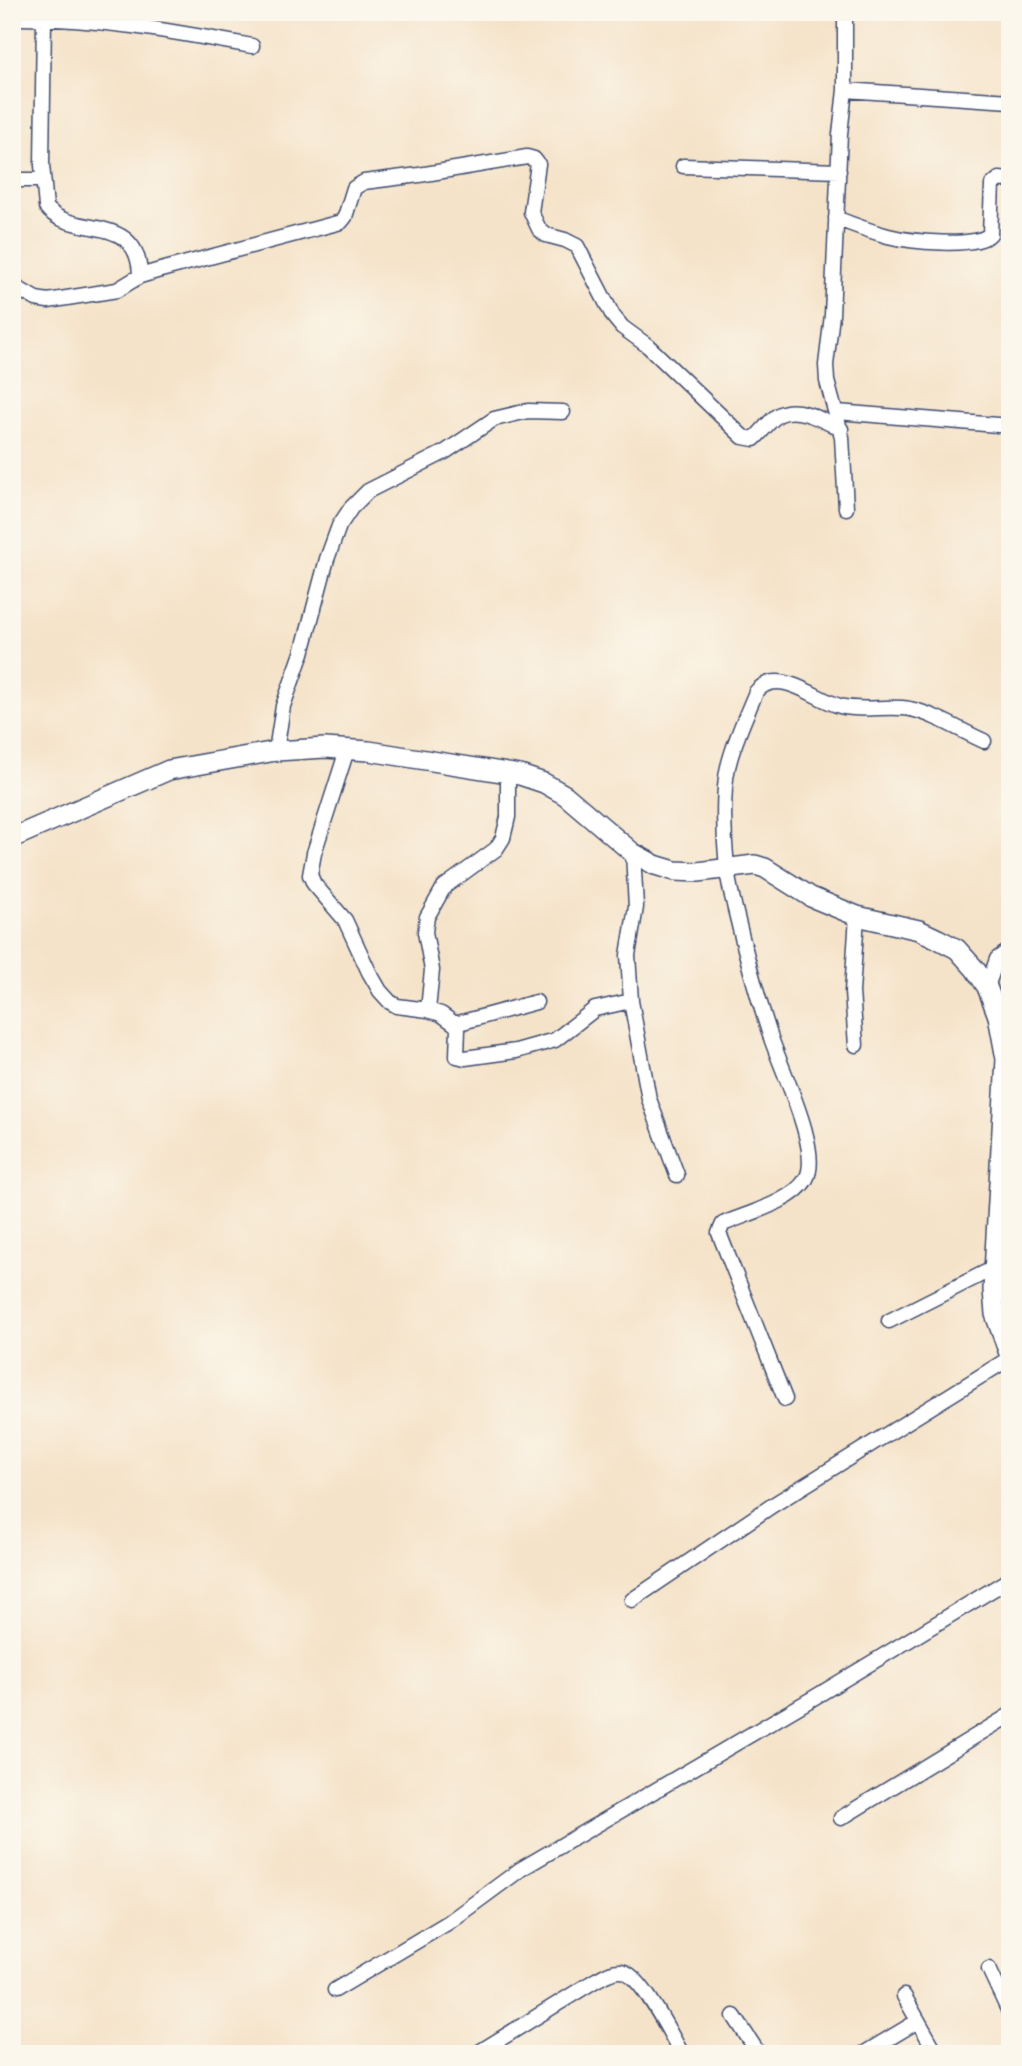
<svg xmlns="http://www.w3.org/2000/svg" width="1022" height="2066" font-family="'Indie Flower',sans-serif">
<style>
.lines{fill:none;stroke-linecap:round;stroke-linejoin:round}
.minor-casing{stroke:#3c4a6e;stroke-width:17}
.secondary-casing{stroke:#3c4a6e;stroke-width:22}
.minor{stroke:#fff;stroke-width:14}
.secondary{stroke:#fff;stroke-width:19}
</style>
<rect width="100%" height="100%" fill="#fbf7ec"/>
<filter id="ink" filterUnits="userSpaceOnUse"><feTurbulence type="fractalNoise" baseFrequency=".0143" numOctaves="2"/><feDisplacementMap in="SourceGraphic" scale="14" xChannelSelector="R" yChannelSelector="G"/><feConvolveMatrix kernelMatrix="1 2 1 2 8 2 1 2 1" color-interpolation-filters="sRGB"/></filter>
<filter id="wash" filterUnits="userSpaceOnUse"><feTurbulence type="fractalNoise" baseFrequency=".00686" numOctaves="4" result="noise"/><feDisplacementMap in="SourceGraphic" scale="28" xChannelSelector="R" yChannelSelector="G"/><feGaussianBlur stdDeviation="1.57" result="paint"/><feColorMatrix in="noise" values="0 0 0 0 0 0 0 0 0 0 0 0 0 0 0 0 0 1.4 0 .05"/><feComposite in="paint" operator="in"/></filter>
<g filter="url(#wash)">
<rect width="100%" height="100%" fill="#f5e3c9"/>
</g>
<g filter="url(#ink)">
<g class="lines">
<g class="minor-casing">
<path id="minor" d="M845,12V90L840,134L832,315L826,365L827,381L842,437L846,508
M12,18C94,17 171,31 252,46
M44,18L42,165L46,207C71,240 139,210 140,276
M845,90L1010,101
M683,166L839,171
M12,180H43
M836,218C853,225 870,231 888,236C907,241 977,249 990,234L992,185L999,179L1010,180
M12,285L36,299L48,301L117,290L140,276L157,271L341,222L345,217L354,188L364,182L419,175L527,157L534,159L538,164L531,212L539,229L546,235L565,240L577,246L613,316L622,327L648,346L743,437L754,439C762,432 769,421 778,415C797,404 824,421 841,429
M837,412L1010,426
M347,750L314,853L310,875L314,884L345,920L369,972L380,991L390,1002L397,1006L428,1010L441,1014L455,1024L458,1028L457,1056L465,1058L516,1051L555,1040L595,1009L631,1001
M276,751L283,706L302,653L327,559L339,526L351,508L368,491L445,452L494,419L528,411L563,412
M633,853L636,907L628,955L631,1001L649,1099L677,1175
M987,987L997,959L1010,950
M428,1010L432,970L425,932L427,917L444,887L496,849L503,838L508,817V772
M455,1024L536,1002
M856,1045L852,992L857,916
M889,1321L994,1268L1010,1265
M785,1399L719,1233L723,1224C746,1214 793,1202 806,1179C823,1151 778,1063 769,1032C756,992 745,951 735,909C732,896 728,881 727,868C724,840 722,792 728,767C734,741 746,716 756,692C778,665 816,700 840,706C863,712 887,705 910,709C935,714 961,731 984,741
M632,1600L773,1505L1010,1358
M841,1818L1010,1715
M989,1969L1010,2014
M335,1990L449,1922L521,1869L815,1697L1010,1579
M904,1996L937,2054
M734,2016L759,2054
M476,2054L596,1980C604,1976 612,1970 621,1971C642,1974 671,2036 682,2054
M863,2054L918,2021"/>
</g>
<g class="secondary-casing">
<path id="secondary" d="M12,838L169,770L276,751L325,748L369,751L520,775L544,783L565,795L633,853L655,865L675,871L698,872L755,865L765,868L811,897L857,916L919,930L938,939L957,949L975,969L987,987L998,1016L1006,1059L993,1290L995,1314L1010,1356"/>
</g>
<use href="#minor" class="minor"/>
<use href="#secondary" class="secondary"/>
</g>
</g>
<rect width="1022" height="2066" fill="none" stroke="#fbf7ec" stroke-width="42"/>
</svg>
